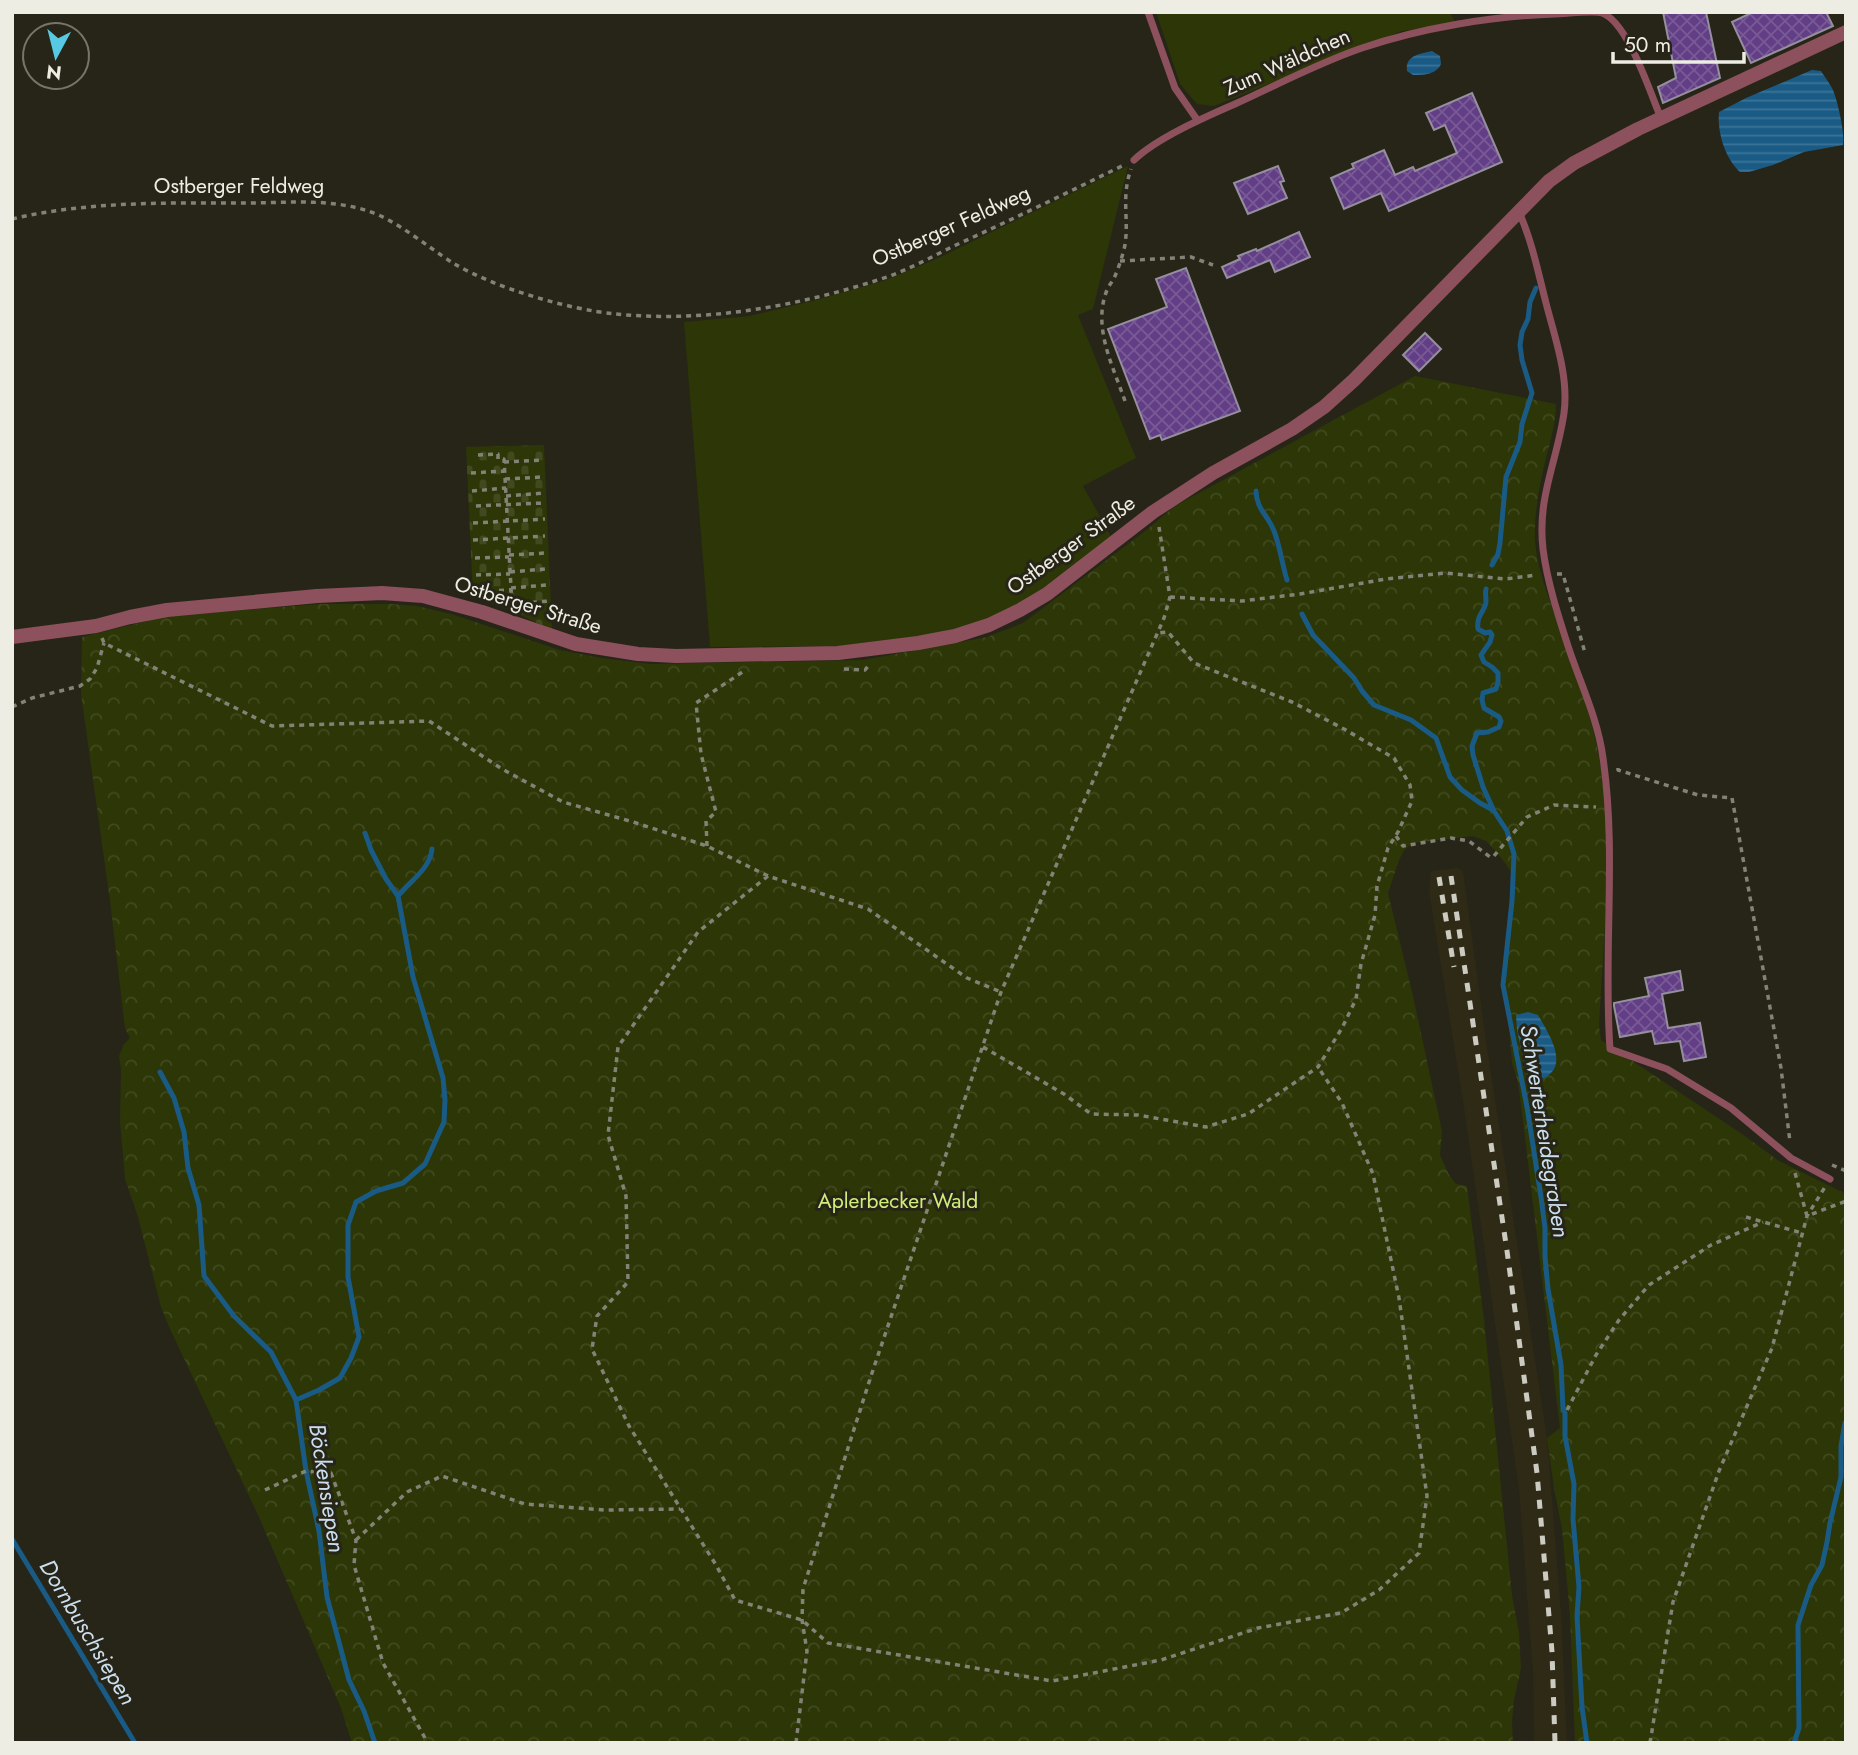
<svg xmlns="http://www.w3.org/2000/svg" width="1858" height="1755" font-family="Jost,sans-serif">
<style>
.built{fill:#2e2a16}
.grass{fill:#2c3606}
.cemetery{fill:url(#cemetery-stones)}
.park{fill:url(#park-crowns)}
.water{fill:url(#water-rules)}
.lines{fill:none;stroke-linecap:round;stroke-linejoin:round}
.stream{stroke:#1a5b86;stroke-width:5}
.building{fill:url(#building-cross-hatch);stroke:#958f9e;stroke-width:2}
.path{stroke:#838276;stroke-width:3.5;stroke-dasharray:5 5;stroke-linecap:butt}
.lane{stroke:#8c515c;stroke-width:7}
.street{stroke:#8c515c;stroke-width:14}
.rail{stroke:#cccbc1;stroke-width:5;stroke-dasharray:9 9;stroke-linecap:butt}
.labels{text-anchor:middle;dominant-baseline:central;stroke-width:6;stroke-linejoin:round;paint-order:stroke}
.street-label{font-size:21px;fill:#eeede4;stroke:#272518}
.park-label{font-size:21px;fill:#d0ee77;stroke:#272518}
.water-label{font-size:23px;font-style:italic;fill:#cbdeee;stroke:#272518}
</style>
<defs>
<pattern id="cemetery-stones" width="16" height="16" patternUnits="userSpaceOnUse" patternTransform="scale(1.75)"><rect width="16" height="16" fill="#2c3606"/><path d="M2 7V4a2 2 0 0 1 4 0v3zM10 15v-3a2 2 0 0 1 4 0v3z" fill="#414a1e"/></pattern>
<pattern id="park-crowns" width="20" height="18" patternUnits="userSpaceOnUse" patternTransform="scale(1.75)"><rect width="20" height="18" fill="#2c3606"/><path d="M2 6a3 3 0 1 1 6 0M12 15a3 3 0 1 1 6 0" fill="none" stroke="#414a1e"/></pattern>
<pattern id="water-rules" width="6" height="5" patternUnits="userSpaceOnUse" patternTransform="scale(1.75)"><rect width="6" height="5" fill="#1a5b86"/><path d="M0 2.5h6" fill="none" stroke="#3c7397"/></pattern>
<pattern id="building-cross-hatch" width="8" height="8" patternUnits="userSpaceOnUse" patternTransform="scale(1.75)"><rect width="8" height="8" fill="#623e86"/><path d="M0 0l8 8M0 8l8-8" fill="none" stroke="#795a97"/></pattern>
</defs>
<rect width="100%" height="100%" fill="#272518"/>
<path class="built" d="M1457,868L1463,871L1486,1041L1547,1438L1561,1612L1567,1743H1534L1533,1673L1519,1489L1463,1101L1429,891L1431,871Z"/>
<path class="grass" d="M1156,12H1450L1456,25L1402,31L1214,106L1197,104L1180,84Z
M1128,166L1093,309L1078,315L1136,458L1083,486L1112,538L1043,592L987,621L885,646L710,647L684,322L749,316L816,300L883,281L932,261Z"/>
<path class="cemetery" d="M544,445L552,630L512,611L473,597L466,447Z"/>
<path class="park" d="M1415,376L1556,404C1556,424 1550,442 1545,462C1539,488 1534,514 1535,541C1537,568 1547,592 1556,618C1569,654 1583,691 1593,729C1617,826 1604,927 1599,1026L1601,1040L1742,1134L1779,1161L1846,1194V1743H1575L1570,1615L1562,1529L1554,1488L1547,1438L1560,1428L1524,1129L1518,1082L1512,1063L1504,965L1515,881L1510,870L1499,855L1486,841L1473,836L1413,843L1404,850L1399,860L1388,893L1413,996L1442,1131L1440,1155L1449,1175L1456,1184L1467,1186L1484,1320L1512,1595L1519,1632L1521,1668L1514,1700L1512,1722L1513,1743H352L341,1708L258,1515L170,1329L161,1307L138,1217L125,1179L120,1121L121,1069L119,1056L124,1044L130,1038L125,1028L110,901L81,694L82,637L167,616L320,604H391L417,606L451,614L560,650L602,658L650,664L863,660L987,637L1023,623L1144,532L1175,506Z"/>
<path class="water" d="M1432,51L1440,56L1441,64C1436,75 1423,75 1413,75L1407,71C1405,55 1420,54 1432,51Z
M1812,70L1821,71C1825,77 1830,84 1833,90C1838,102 1845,134 1843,145L1804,152L1773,165L1749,172H1740C1725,158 1717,132 1719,112L1746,98Z
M1528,1012L1538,1015C1550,1036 1573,1070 1537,1081L1531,1078L1526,1073L1517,1030L1516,1015Z"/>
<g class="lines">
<path class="stream" d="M1256,491C1257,511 1267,513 1274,531C1280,546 1282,564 1287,580
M1492,565L1498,554L1500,543L1506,477L1520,442L1522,424L1532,393L1522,360L1520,345L1522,332L1528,319L1530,302L1536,288
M1486,589C1485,593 1486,597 1486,601C1486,611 1476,614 1478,629L1485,633L1490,632L1492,635L1490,642L1481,655L1484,662L1492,667L1498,673V682L1496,689L1483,693L1482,700L1484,708L1499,717L1501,721L1499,727L1488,732L1477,733L1472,746L1473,755L1483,787L1494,811L1507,831L1514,854L1512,901L1503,985L1527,1107L1541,1197L1545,1228V1257L1548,1289L1561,1365L1563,1409L1565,1413V1436L1574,1484L1573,1519L1579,1587L1577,1616L1582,1707L1587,1743
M1302,614L1313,635L1354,678L1362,691L1374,705L1411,720L1436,738L1450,777L1462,790L1480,803L1493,810
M365,833L371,850L386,879L398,896L413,977L443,1078L445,1100L444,1122L425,1164L403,1183L376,1191L356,1202L348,1225V1277L359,1337L351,1358L340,1378L319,1390L296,1400L306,1471L319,1531L327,1597L349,1680L364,1711L375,1743
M398,896C410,881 430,869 432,849
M160,1072L174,1098L184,1132L188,1168L199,1205L204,1276L234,1316L271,1352L296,1400
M12,1539L135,1743
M1794,1743L1799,1728L1798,1625L1811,1585L1822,1565L1827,1542L1830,1523L1841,1477V1446L1845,1423"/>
</g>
<path class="building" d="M1663,12H1706L1720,78L1663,103L1658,87L1676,78Z
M1753,12H1826L1833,26L1751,63L1732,22Z
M1472,93L1502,162L1389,211L1381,193L1344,209L1331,178L1354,168L1352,164L1384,150L1395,175L1413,167L1415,171L1457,153L1445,125L1434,130L1426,113Z
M1278,166L1284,181L1280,182L1287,198L1248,214L1234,183Z
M1299,232L1310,257L1275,272L1270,260L1227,278L1222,267L1240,259L1238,256L1256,249L1257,251Z
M1186,268L1240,411L1162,440L1160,435L1150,439L1108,329L1167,307L1156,279Z
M1425,333L1441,349L1419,371L1403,355Z
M1680,971L1683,990L1662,994L1668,1028L1700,1023L1706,1057L1684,1061L1680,1041L1655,1044L1652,1031L1620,1037L1614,1006V1003L1649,996L1645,978Z"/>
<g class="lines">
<path class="path" d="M12,219C88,201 168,203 246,203C287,203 329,198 368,211C395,219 429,248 453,263C495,288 567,309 615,314C707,323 800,306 887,277C910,269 933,256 956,245C1013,219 1069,192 1126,164
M1120,261L1191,257L1213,265
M1125,401C1113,366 1092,327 1107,290C1109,285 1113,281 1115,276C1119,267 1123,254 1125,245C1129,218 1121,197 1131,169
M478,455L498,454V459H504L512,606
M504,462L542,460
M471,473L504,471
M505,479L542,477
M472,491L506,488
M506,496L544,493
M476,506L544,503
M473,523L545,519
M473,540L545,536
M509,555L546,553
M475,558L509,557
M510,572L545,569
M1557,574H1563L1585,653
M476,575L510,574
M511,588L547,585
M479,591L511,590
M1170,597L1242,601L1300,594L1386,579L1445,573L1506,579L1536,575
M512,604L549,601
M102,638L104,643L272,726L429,721L502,769L563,802L633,822L707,846L768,876L868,909L967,978L1001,992
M844,669L865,670L869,665
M12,707L32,698L80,686L90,679L97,668L104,643
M1618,768V770L1698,795L1732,798L1781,1068L1790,1142
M1396,836L1403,846L1451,838L1469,841L1490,857H1493L1527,817L1554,805L1596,807
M707,846L706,821L716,812L701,754L696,703L744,671
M768,876L698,932L618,1047L608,1135L626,1196L628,1282L597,1316L592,1349L629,1426L716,1565L735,1600L802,1620L828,1643L1052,1681L1161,1660L1258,1628L1341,1613L1379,1590L1419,1553L1427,1496L1399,1298L1373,1174L1342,1103L1318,1067
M983,1047L1064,1094L1091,1114L1138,1115L1206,1127L1248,1114L1318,1067L1342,1028L1356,999L1361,964L1375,915L1377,886L1388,848L1398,832L1412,801L1410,785L1394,758L1344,729L1292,702L1194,663L1168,632L1159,633
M1832,1165L1846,1171
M1795,1173L1807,1216L1846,1201
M1746,1217L1802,1233
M1567,1410L1596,1355L1619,1320L1649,1285L1711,1245L1763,1222
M265,1490L306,1471L331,1473L356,1540L354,1565L383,1663L425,1738L429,1743
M356,1540L407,1492L442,1476L525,1504L605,1510L680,1509
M796,1743L807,1651L802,1620L803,1589L871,1376L1001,992L1164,618L1170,597L1159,527
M1650,1743L1673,1602L1719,1471L1772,1348L1807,1216L1825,1187"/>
<path class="lane" d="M1148,12L1175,88L1198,121
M1134,160C1157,138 1205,117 1235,104C1277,85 1318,63 1362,48C1421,28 1492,16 1555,14C1566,14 1593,10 1602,13C1628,22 1650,93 1661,118
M1519,212C1532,241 1538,272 1546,303C1555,338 1569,377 1564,413C1557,462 1537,497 1543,549C1547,581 1558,615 1568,646C1580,683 1598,719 1603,758C1617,854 1603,952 1610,1049L1667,1069L1731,1108L1791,1158L1830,1179"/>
<path class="street" d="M12,637L96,626L130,617L167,610L317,596L382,593L423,596L482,612L576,644L638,654L676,656L838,653L918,643L955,636L989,625L1020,610L1047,594L1153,512L1213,473L1292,429L1324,407L1354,380L1549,181L1574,163L1638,129L1846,32"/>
<path class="rail" d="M1451,876L1507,1251L1537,1473L1552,1652L1555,1743
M1439,877L1454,967"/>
</g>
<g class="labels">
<g class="street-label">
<text transform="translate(1287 62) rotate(-24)">Zum Wäldchen</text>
<text x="239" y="186">Ostberger Feldweg</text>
<text transform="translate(951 226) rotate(-24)">Ostberger Feldweg</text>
<text transform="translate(1071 545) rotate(-36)">Ostberger Straße</text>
<text transform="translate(528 605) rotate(17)">Ostberger Straße</text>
</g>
<g class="park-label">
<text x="898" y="1201">Aplerbecker Wald</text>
</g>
<g class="water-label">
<text transform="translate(1545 1131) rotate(81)">Schwerterheidegraben</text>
<text transform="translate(327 1488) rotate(81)">Böckensiepen</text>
<text transform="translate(88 1632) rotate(59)">Dornbuschsiepen</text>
</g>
</g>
<rect width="1858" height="1755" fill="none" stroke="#eeede4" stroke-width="28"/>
<g transform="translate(56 56) rotate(187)"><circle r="33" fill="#272518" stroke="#77756a" stroke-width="2"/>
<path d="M0-5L12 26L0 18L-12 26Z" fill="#57c9e3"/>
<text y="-10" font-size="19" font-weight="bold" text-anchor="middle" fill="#eeede4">N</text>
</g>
<path d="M1613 52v10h131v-10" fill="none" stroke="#eeede4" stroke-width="3.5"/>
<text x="1624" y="52" font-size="21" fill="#eeede4" stroke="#272518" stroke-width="5" paint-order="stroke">50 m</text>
</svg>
